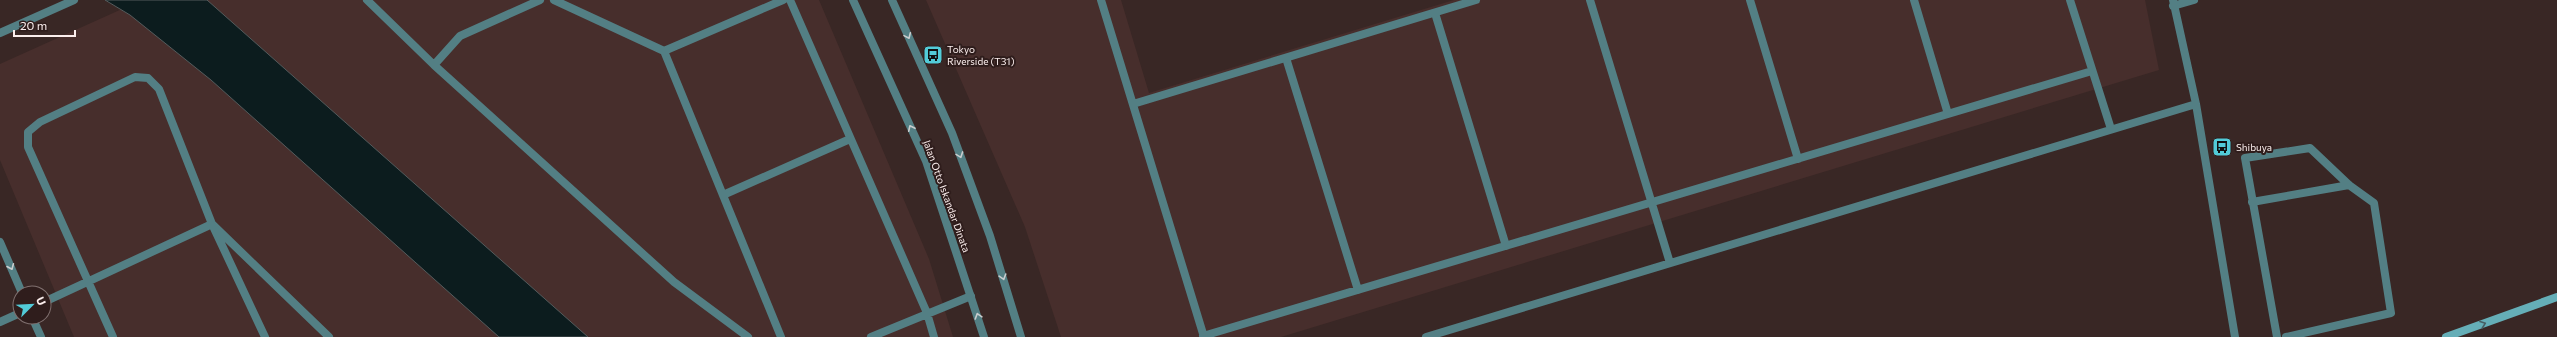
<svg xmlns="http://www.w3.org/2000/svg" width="2557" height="337" font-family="Commissioner,sans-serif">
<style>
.built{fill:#472e2c}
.water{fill:#0c1c1e;stroke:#545b5c}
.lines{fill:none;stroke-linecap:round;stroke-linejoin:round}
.lane{stroke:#537f84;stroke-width:8}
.street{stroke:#537f84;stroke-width:8}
.secondary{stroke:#65aeb7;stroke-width:8}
.oneway{stroke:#c9cdce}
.oneway2{stroke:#475e62}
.labels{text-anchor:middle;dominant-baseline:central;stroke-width:4;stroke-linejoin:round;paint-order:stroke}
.poi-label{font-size:10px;fill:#fbeeed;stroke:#2f1d1c;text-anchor:start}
.street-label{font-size:10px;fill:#fbeeed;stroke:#2f1d1c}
</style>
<rect width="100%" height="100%" fill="#392725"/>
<path class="built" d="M142,0H819L929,259L953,337H74L0,160V64Z
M926,0H1121L1149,93L1454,0H2145L2159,70L1281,337H1061L1025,227Z"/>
<path class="water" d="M105,0H207L588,337H499L211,80L130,15Z"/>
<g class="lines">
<path class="lane" d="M367,0L434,65L674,282L748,337
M554,0L664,51L781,337
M790,0L927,313L934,337
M1101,0L1204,337
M1590,0L1670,263
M1750,0L1798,159
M1914,0L1948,114
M2070,0L2111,129
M2173,0L2196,104L2235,337
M2173,6L2194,0
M1435,13L1506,246
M664,51L783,0
M1286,58L1358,290
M434,65L460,36L540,0
M1133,104L1476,0
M723,195L850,139
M2252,202L2349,185
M44,302L212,224L329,337
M1203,336L2092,71
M113,337L28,147V132L40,122L135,77L148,78L159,89L212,224L265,337
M871,337L971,296
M1426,337L2196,104
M2277,337L2245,158L2310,148L2349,185L2374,203L2391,313L2286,337"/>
<path class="street" d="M853,0L926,161L984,337
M892,0L952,133L990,236L1021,337
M0,33L74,0
M0,242L22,293
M32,317L41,337
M0,322L20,313"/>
<path class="secondary" d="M2446,337L2557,297"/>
</g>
<defs><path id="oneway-chevron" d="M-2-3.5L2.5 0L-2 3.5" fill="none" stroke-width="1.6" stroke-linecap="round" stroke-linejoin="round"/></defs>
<g class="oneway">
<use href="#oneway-chevron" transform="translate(908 36) rotate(66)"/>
<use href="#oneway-chevron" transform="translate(911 128) rotate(-115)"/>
<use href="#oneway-chevron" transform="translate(960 155) rotate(70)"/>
<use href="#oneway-chevron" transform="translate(11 267) rotate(67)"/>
<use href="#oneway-chevron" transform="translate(1003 277) rotate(73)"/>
<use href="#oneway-chevron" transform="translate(978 316) rotate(-107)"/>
</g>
<use class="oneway2" href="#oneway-chevron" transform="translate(2483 324) rotate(-20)"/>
<defs>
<g id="bus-square" transform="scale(1)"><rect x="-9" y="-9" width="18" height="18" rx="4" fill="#52cbd8" stroke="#2f1d1c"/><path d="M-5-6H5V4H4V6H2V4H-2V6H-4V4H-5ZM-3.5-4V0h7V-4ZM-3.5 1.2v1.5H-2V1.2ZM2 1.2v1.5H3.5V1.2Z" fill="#111"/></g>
</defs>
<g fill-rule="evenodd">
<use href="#bus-square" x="933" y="55"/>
<use href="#bus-square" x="2222" y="147"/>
</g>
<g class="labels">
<g class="poi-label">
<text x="947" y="49">Tokyo<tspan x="947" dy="12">Riverside (T31)</tspan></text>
<text x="2236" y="147">Shibuya</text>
</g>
<g class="street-label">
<text transform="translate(947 196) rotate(70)">Jalan Otto Iskandar Dinata</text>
</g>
</g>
<g transform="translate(32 305) rotate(66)"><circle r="19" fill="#2f1d1c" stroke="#817170"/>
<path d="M0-3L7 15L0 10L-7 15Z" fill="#52cbd8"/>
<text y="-6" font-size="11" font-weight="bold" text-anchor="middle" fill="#fbeeed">U</text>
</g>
<path d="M14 30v6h61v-6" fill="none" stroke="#fbeeed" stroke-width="2"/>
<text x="20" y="30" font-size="12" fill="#fbeeed" stroke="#2f1d1c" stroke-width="3" paint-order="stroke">20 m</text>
</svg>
